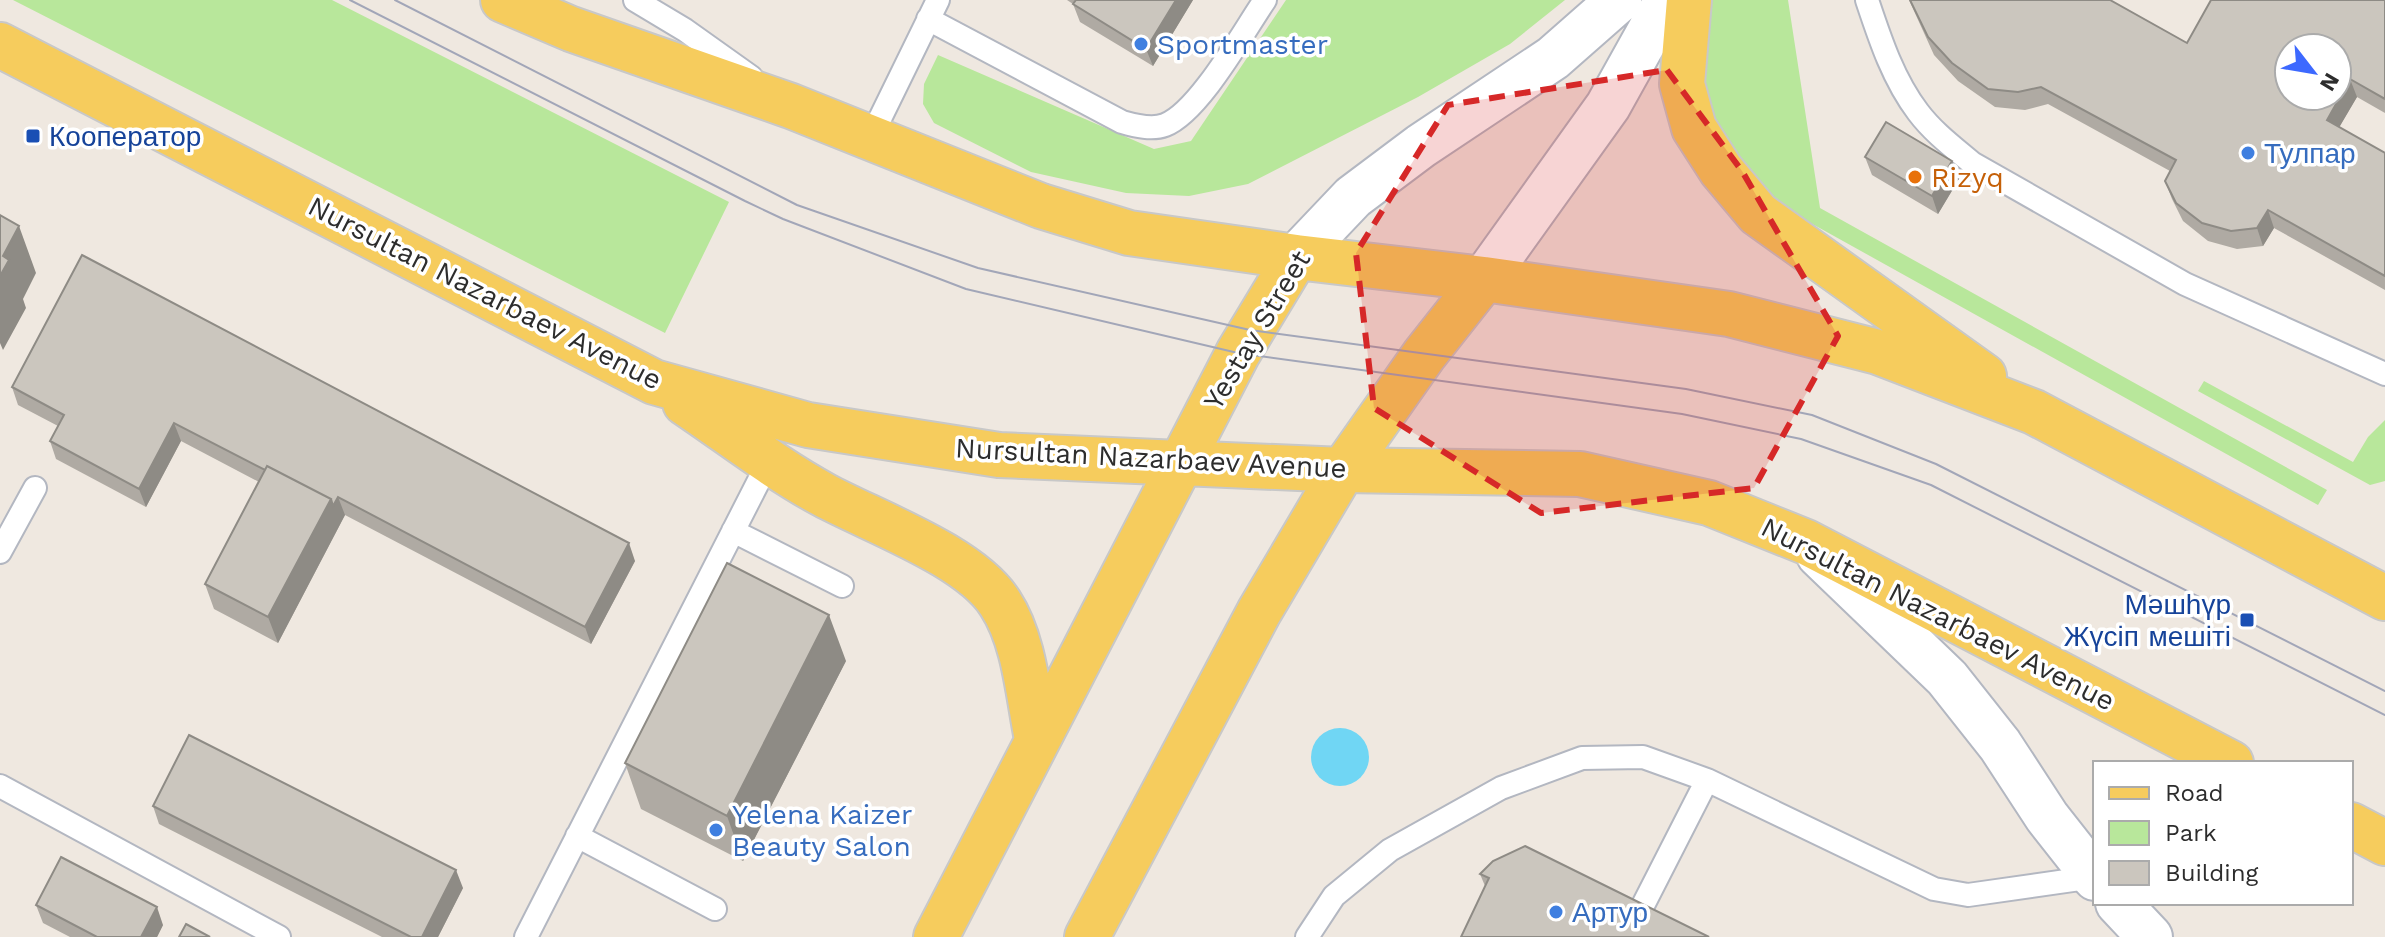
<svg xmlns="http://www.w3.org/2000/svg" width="2385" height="937" font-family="'Work Sans',sans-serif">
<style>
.green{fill:#b8e79b}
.water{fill:#70d6f4}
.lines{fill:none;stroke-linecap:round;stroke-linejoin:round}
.service-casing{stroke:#b3b7c1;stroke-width:26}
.tertiary-casing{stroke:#b3b7c1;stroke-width:48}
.secondary-casing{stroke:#b3b7c1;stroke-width:48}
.primary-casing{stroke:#c8c8c8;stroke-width:48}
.service{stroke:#fff;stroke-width:22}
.tertiary{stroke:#fff;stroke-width:44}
.secondary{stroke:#fff;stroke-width:44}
.primary{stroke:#f6cc5d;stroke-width:44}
.tram{stroke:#a2a6b8;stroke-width:2}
.wall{fill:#afaaa3}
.shaded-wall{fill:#8e8b85}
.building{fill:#cbc6be;stroke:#8e8b85;stroke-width:2;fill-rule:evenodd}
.marked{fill:#d62828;fill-opacity:0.2;stroke:#d62828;stroke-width:6;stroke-dasharray:16 10;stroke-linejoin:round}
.shop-dot{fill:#3f7fe0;stroke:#fff;stroke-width:3}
.transit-dot{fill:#1a4fb4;stroke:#fff;stroke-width:3}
.food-dot{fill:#e8710a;stroke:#fff;stroke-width:3}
.labels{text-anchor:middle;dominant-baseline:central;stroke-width:7;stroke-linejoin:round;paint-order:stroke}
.shop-label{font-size:28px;fill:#366cbe;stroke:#fff;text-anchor:start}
.transit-label{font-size:28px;fill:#164399;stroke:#fff;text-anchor:start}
.food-label{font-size:28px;fill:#c56008;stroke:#fff;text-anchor:start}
.street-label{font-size:28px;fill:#2d2d2d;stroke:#fff}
</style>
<rect width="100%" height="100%" fill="#efe8e0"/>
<path class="green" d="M13,0H332L729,202L665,333Z
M1286,0H1565L1510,44L1418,97L1248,184L1189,196L1126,193L1031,172L934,123L923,104L924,84L938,55L1154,149L1191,141Z
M1712,0H1788L1820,208L2327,490L2318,505L1780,206L1740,167L1706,105L1705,18Z
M2204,381L2353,462L2368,437L2385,420V481L2370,485L2198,391Z"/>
<path class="water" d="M1311 757a29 29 0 1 1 58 0a29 29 0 1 1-58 0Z"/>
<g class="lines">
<g class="service-casing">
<path id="service" d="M635,0L685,30L751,77
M1867,0C1880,39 1893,79 1918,112C1933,132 1953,147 1972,163L2185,284L2385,374
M928,19L1122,122C1136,126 1152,130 1165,125C1199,112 1243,32 1265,0
M870,139L938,0
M733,531L842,586
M0,552L35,488
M0,786L279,937
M577,836L715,909
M1635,921L1707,780
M526,937L770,459
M1307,937L1334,896L1390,850L1501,788L1582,758L1643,757L1707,780L1934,889L1968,895L2094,877"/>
</g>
<g class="tertiary-casing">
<path id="tertiary" d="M1819,555L1947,678L2000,745L2047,817L2095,878
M2118,903L2150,937"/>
</g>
<g class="secondary-casing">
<path id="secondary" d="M1296,257L1353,197L1421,146L1553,58L1619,0
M1484,279L1608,106L1667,0"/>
</g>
<g class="primary-casing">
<path id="primary" d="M503,0L571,29L791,106L1041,206L1129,233L1296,257L1484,279L1729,314L1878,352L2034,412L2385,598
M1689,0L1682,84L1694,128L1721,170L1758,214L1984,376
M0,45L654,382L808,425L999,455L1343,470L1580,474L1709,503L1806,542L2231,763
M685,403C731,434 776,469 824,495C874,522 970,556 1000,603C1025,641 1028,695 1037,739
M2351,825L2385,843
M936,937L1238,353L1296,257
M1087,937L1259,612L1343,470L1424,355L1484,279"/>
</g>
<use href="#service" class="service"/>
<use href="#tertiary" class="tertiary"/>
<use href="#secondary" class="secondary"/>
<use href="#primary" class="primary"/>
<path class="tram" d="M350,0L745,201L783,219L966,289L1238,353L1682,414L1801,439L1931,485L2385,715
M395,0L797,205L978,268L1250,330L1686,389L1812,415L1936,464L2385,691"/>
</g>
<path class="wall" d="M1067,0H1193L1153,66L1080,22L1073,4Z
M1909,0H2110L2187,43L2385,0V113L2357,97L2339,127L2385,153V290L2274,228L2263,246L2237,249L2208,241L2183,221L2172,199L2165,181L2170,171L2048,104L2025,110L1995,107L1958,81L1934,55Z
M1865,157L1959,179L1938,214L1872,175Z
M82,255L635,561L591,644L345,515L278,643L214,609L205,584L259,482L181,441L146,507L56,459L50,441L58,426L18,405L12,387Z
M846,661L743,861L641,809L625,763Z
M153,806L463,888L438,937H382L159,824Z
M1480,874L1709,937L1485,886Z
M36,905L163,925L157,937H70L43,923Z"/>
<path class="shaded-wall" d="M1176,0H1193L1153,66L1146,49Z
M2350,79L2357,97L2333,138L2327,120Z
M1952,161L1959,179L1938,214L1932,196Z
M2268,210L2274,228L2263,246L2257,228Z
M19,226L36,273L23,299L26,308L3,350L0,343V276L3,256Z
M174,423L181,441L146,507L139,489Z
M338,497L345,515L278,643L268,617L331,499Z
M629,543L635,561L591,644L585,627Z
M829,615L846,661L743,861L727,816Z
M456,870L463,888L438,937H422Z
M157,907L163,925L157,937H141Z"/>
<path class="building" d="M1076,0H1176L1146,49L1073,4Z
M1910,0H2110L2187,43L2211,0H2385V99L2350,79L2327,120L2385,153V276L2268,210L2257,228L2231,231L2202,223L2176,203L2165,181L2176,160L2041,87L2018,92L1988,89L1952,63L1928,37ZM2289,48H2337V96H2289Z
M1886,122L1952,161L1932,196L1865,157Z
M0,215L19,226L3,256L9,260L0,276Z
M82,255L629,543L585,627L338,497L333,506L331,499L267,466L265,470L174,423L139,489L50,441L64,415L12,387Z
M267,466L331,499L268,617L205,584Z
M727,563L829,615L727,816L625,763Z
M189,735L456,870L422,937H411L153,806Z
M1525,846L1709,937H1461L1489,878L1480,874L1493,861Z
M61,857L157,907L141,937H97L36,905Z
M186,924L210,937H179Z"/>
<path class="marked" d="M1667,70L1742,171L1838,336L1754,488L1541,513L1374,408L1356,253L1448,105Z"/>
<g class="shop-dot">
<circle cx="1141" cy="44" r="8"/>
<circle cx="2248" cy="153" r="8"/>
<circle cx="716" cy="830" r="8"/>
<circle cx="1556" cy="912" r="8"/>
</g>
<g class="transit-dot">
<rect x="25" y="128" width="16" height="16" rx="4"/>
<rect x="2239" y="612" width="16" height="16" rx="4"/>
</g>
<circle class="food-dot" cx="1915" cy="177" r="8"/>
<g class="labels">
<g class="shop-label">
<text x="1157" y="44">Sportmaster</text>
<text x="2264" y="153">Тулпар</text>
<text x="732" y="814">Yelena Kaizer<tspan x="732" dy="32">Beauty Salon</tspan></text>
<text x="1572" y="912">Артур</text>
</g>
<g class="transit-label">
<text x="49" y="136">Кооператор</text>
<text x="2231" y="604" text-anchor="end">Мәшһүр<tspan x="2231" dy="32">Жүсіп мешіті</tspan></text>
</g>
<g class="food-label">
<text x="1931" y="177">Rizyq</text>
</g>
<g class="street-label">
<text transform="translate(485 293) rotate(27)">Nursultan Nazarbaev Avenue</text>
<text transform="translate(1257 330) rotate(-59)">Yestay Street</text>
<text transform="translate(1151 458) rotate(3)">Nursultan Nazarbaev Avenue</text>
<text transform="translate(1938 614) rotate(27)">Nursultan Nazarbaev Avenue</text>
</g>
</g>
<rect x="2093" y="761" width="260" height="144" fill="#ffffff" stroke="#ababab" stroke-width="2"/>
<rect x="2109" y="787" width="40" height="12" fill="#f6cc5d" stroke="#ababab" stroke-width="2"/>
<text x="2165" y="801" font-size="24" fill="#2d2d2d">Road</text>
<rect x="2109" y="821" width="40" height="24" fill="#b8e79b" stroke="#ababab" stroke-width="2"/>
<text x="2165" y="841" font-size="24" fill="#2d2d2d">Park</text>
<rect x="2109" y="861" width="40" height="24" fill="#cbc6be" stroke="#ababab" stroke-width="2"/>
<text x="2165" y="881" font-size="24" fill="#2d2d2d">Building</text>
<g transform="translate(2313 72) rotate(121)"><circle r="38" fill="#ffffff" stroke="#ababab" stroke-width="2"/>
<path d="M0-6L14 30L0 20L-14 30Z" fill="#3d69ff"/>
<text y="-12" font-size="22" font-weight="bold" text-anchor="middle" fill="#2d2d2d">N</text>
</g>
</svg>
